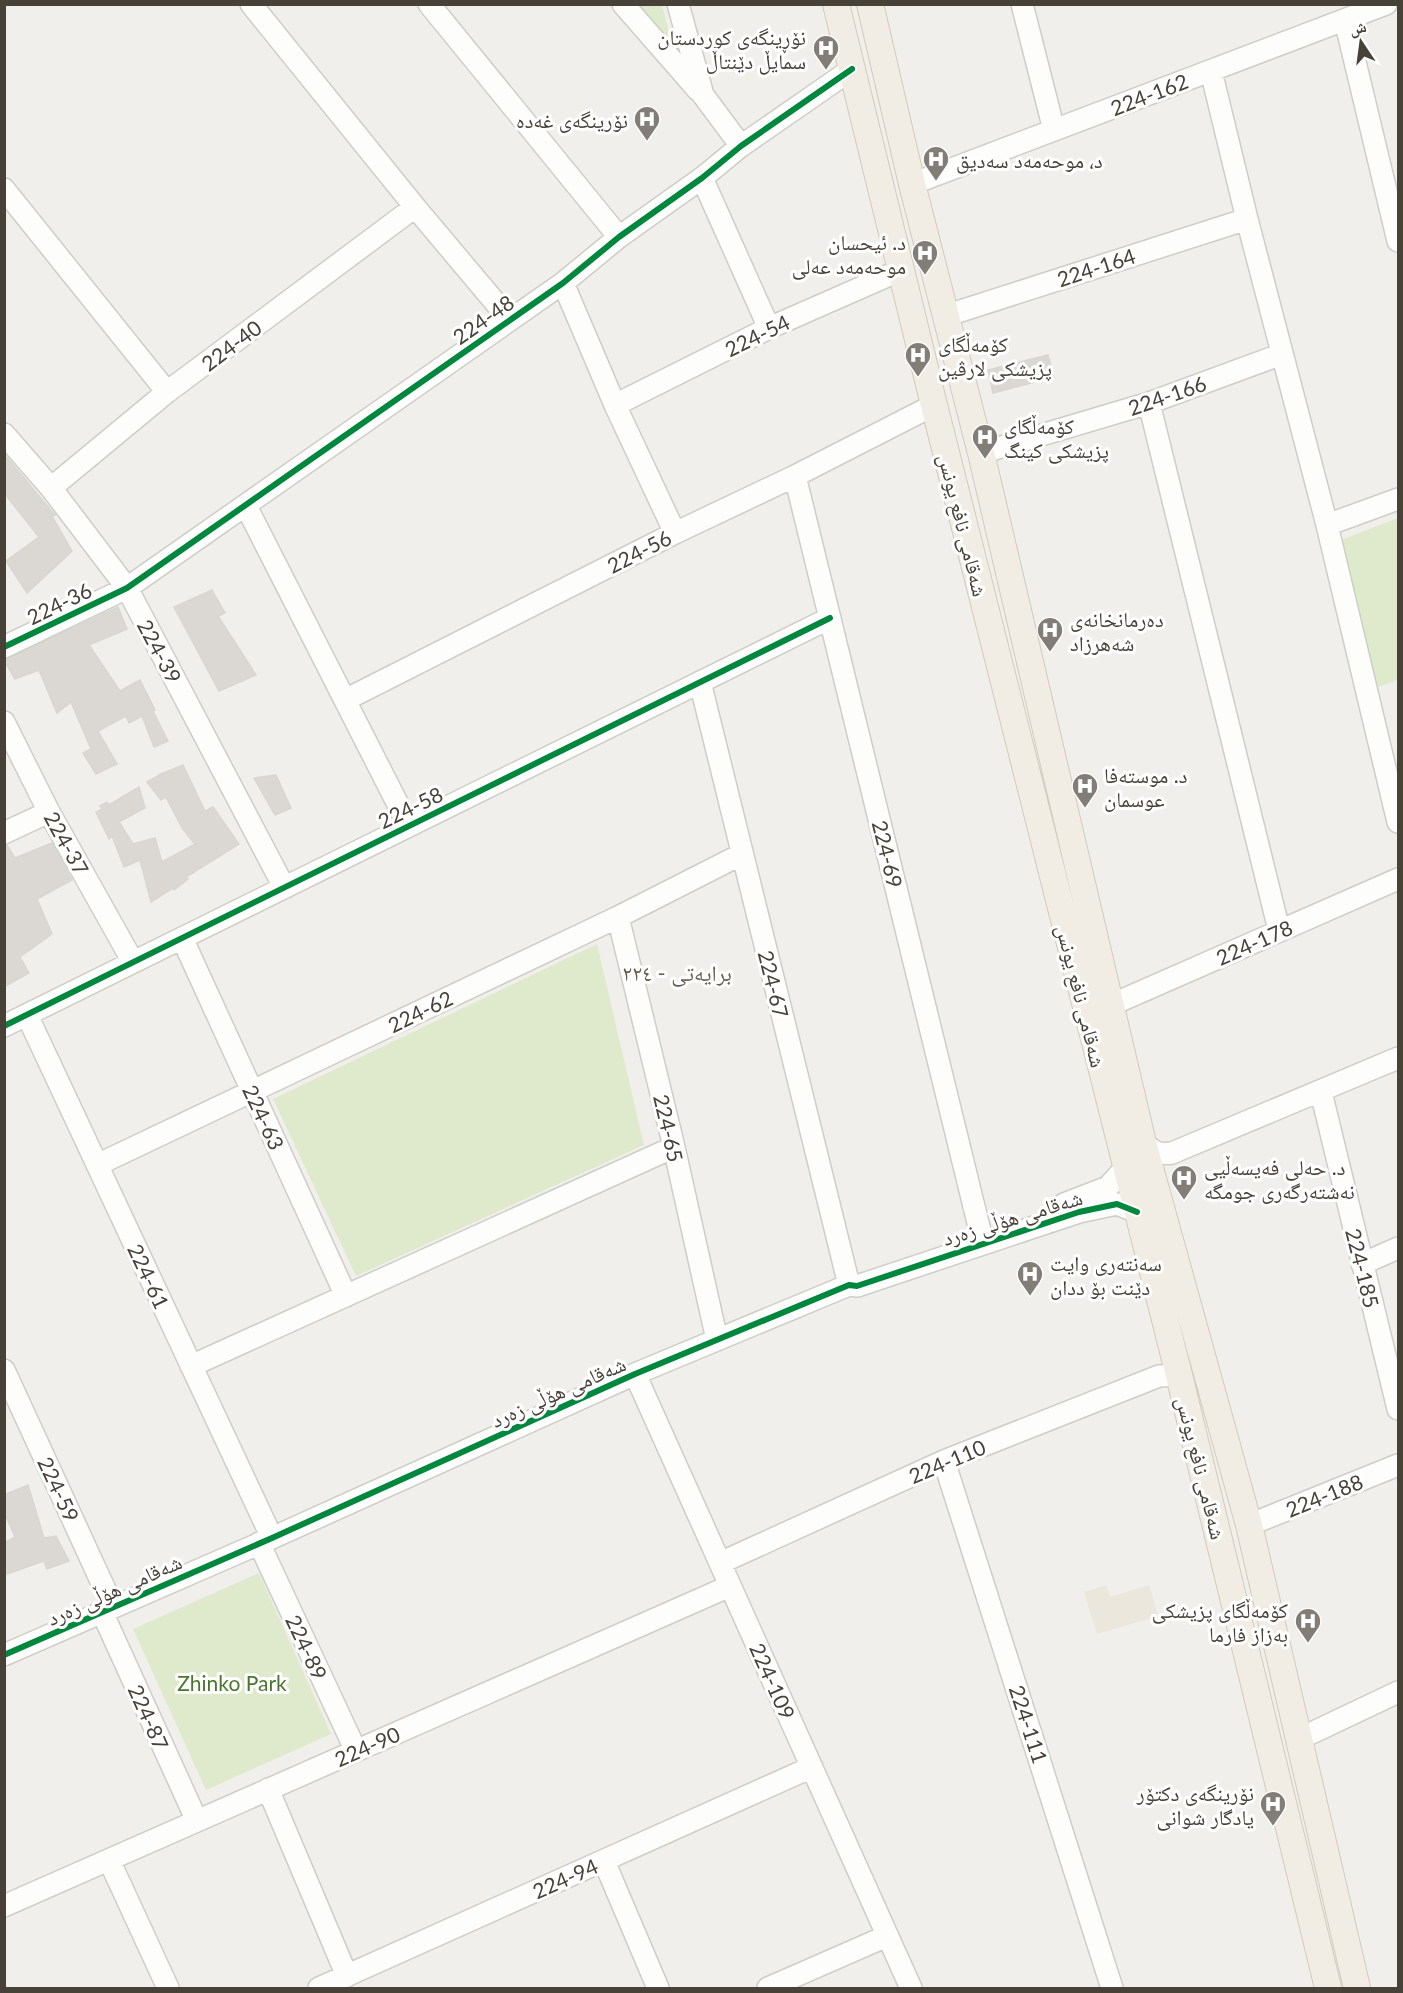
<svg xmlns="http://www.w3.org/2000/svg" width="1403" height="1993" font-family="Lato,'Noto Naskh Arabic',sans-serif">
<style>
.education{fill:#ebe7dc}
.green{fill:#dfeacd}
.building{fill:#dbd8d4;stroke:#d9d6d2;stroke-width:1.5}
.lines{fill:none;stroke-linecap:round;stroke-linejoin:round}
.minor-casing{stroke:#cfcdc9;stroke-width:24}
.major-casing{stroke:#d2cbba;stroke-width:28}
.minor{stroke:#fdfdfc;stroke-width:21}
.major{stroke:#f1ede5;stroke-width:26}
.cycleway-casing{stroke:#fff;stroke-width:10}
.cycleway{stroke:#00873e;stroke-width:6}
.labels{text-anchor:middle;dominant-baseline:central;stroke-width:6;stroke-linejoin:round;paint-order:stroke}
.poi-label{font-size:21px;fill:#474138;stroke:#fff;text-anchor:start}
.street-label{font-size:21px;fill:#474138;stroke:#fff}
.park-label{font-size:21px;fill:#4a772d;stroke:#fff}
.neighbourhood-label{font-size:22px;fill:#6a5f4f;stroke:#fff}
</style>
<rect width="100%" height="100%" fill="#f1efec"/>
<path class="education" d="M1106,1585L1110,1597L1149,1585L1158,1616L1097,1634L1084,1592Z"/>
<path class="green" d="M629,5H662L677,63Z
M1398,518V680L1376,688L1341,540Z
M597,944L644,1145L356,1276L273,1099Z
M259,1573L331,1734L206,1790L133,1629Z"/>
<path class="building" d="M1048,355L1054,377L993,393L988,370Z
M4,454L55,515L52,516L72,551L27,593L6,561L39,537L4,493Z
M212,590L225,613L218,616L256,675L219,691L174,607Z
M118,607L127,629L89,645L120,691L140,680L155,710L153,711L168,741L154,747L142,716L129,723L126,716L98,731L117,764L96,774L83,753L91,749L71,702L57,713L39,670L15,679L4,660Z
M183,765L205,811L213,807L239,844L186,877L188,879L174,890L173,888L151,902L140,860L124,867L112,836L109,839L96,812L102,809L100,806L107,802L109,805L139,787L145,808L119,822L133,844L155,838L162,862L195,844L182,828L166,797L161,800L147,782L161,774Z
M276,775L291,808L275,815L254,778Z
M52,843L72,880L37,899L52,934L20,957L29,973L4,987V845H7L15,858Z
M28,1485L44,1538L56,1536L69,1561L47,1569L44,1561L4,1575V1543L15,1537L4,1512V1495Z"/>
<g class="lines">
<g class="minor-casing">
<path id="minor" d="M251,4L415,207L510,320
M429,4L619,237
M623,4L698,90
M678,4L703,95L741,146
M1022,4L1054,130
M1345,20L1398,241
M1211,71L1247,219L1327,525L1398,822
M702,178L769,328
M912,184L1386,4
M4,189L167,392
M563,283L615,405L675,533
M945,316L1247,219
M1149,403L1279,930
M615,405L769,328L901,270
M4,434L51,488L127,588L284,887
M981,453L1149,403L1282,354
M795,476L980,1231
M51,488L167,392L415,207
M246,506L409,826
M1327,525L1398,499
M4,647L127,588L563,283L619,237L702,178L741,146L852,69
M700,682L849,1285
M345,700L675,533L795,476L934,405
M4,722L49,812L133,962
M4,833L49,812
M618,917L674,1147L717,1340
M182,938L346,1296
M1111,1005L1398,879
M27,1015L272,1538
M4,1026L830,618
M1321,1092L1398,1409
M1142,1139C1150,1151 1158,1155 1172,1153L1398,1058
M97,1165L618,917L742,854
M1064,1204L1108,1187L1125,1168
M1362,1264L1398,1248
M191,1366L674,1147
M4,1370L113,1607
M635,1374L911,1988
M944,1461L1112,1988
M1249,1525L1398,1465
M259,1543L356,1751
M720,1563L944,1461L1159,1376L1179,1375
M102,1612L197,1821
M4,1655L272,1538L635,1374L849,1285L857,1286L1079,1212L1117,1204L1137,1212
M1299,1739L1398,1692
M268,1789L347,1976
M109,1860L168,1988
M604,1861L658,1988
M4,1906L730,1586
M319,1988L812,1767
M768,1988L887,1936"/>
</g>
<g class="major-casing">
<path id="major" d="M836,4L934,405L1179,1375L1328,1988
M870,4L912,184L981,453L1142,1139L1249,1525L1357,1988"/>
</g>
<use href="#minor" class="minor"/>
<use href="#major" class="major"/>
<g class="cycleway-casing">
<path id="cycleway" d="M4,647L127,588L563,283L619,237L702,178L741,146L852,69
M4,1026L830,618
M4,1655L272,1538L635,1374L849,1285L857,1286L1079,1212L1117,1204L1137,1212"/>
</g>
<use href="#cycleway" class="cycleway"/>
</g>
<defs>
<g id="hospital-pin" transform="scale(1.35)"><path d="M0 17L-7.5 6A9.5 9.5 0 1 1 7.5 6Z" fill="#827e77" stroke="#fff"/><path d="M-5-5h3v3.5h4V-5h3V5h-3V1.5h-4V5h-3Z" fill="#fff"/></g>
</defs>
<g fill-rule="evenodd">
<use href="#hospital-pin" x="826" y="48"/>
<use href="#hospital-pin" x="647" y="119"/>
<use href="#hospital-pin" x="936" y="159"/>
<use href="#hospital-pin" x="925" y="253"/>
<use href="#hospital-pin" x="918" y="355"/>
<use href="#hospital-pin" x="985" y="437"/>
<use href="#hospital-pin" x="1050" y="630"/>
<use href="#hospital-pin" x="1085" y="786"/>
<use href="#hospital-pin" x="1184" y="1178"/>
<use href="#hospital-pin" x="1030" y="1274"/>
<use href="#hospital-pin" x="1308" y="1621"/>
<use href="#hospital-pin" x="1273" y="1804"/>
</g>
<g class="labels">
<g class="poi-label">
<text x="806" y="36" text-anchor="end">نۆڕینگەی کوردستان<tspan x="806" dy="24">سمایڵ دێنتاڵ</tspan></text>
<text x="628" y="119" text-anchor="end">نۆرینگەی غەدە</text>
<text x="956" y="159">د، موحەمەد سەدیق</text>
<text x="906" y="241" text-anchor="end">د. ئیحسان<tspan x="906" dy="24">موحەمەد عەلی</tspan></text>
<text x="938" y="343">کۆمەڵگای<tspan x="938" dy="24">پزیشکی لارڤین</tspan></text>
<text x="1004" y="425">کۆمەڵگای<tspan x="1004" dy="24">پزیشکی کینگ</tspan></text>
<text x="1070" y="618">دەرمانخانەی<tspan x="1070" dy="24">شەهرزاد</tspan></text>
<text x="1104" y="774">د. موستەفا<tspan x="1104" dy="24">عوسمان</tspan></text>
<text x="1204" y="1166">د. حەلی فەیسەڵیی<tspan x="1204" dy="24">نەشتەرگەری جومگە</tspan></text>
<text x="1050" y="1262">سەنتەری وایت<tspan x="1050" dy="24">دێنت بۆ ددان</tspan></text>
<text x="1288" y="1609" text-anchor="end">کۆمەڵگای پزیشکی<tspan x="1288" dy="24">بەزاز فارما</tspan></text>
<text x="1254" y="1792" text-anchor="end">نۆرینگەی دکتۆر<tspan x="1254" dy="24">یادگار شوانی</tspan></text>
</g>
<g class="street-label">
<text transform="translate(1149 94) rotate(-21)">224-162</text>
<text transform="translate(1096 267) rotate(-18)">224-164</text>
<text transform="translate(483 319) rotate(-35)">224-48</text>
<text transform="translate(757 335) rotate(-26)">224-54</text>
<text transform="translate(231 345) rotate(-37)">224-40</text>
<text transform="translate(1167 395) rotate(-19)">224-166</text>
<text transform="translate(964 525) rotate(76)">شەقامی نافع یونس</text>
<text transform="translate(639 551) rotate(-27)">224-56</text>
<text transform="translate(59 603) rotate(-26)">224-36</text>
<text transform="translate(160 651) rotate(62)">224-39</text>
<text transform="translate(410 807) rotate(-26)">224-58</text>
<text transform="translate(67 843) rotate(61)">224-37</text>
<text transform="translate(888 854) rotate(76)">224-69</text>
<text transform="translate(1254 942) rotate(-24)">224-178</text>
<text transform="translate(774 984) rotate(76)">224-67</text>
<text transform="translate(1082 996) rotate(76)">شەقامی نافع یونس</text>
<text transform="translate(420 1011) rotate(-26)">224-62</text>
<text transform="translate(264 1117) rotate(65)">224-63</text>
<text transform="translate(669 1128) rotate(77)">224-65</text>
<text transform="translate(1012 1217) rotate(-17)">شەقامی هۆڵی زەرد</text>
<text transform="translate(1363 1268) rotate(76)">224-185</text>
<text transform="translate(149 1276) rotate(65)">224-61</text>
<text transform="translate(558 1391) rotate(-24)">شەقامی هۆڵی زەرد</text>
<text transform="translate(947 1461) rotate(-23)">224-110</text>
<text transform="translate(1202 1468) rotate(76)">شەقامی نافع یونس</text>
<text transform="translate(59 1489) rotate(65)">224-59</text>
<text transform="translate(1324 1495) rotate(-22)">224-188</text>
<text transform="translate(114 1589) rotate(-24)">شەقامی هۆڵی زەرد</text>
<text transform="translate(307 1647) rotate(65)">224-89</text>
<text transform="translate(773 1681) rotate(66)">224-109</text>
<text transform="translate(149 1717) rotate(66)">224-87</text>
<text transform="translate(1029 1724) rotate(72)">224-111</text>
<text transform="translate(367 1746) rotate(-24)">224-90</text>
<text transform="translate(565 1878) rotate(-24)">224-94</text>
</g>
<g class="park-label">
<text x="232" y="1682">Zhinko Park</text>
</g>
<g class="neighbourhood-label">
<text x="677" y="972">برایەتی - ٢٢٤</text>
</g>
</g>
<rect width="1403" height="1993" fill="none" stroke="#474138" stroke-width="12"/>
<g transform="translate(1361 42) rotate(347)" stroke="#ffffff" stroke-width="4.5" paint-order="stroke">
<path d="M0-4.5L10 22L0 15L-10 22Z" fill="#474138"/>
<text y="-9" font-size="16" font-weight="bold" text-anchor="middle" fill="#474138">ش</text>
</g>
</svg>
